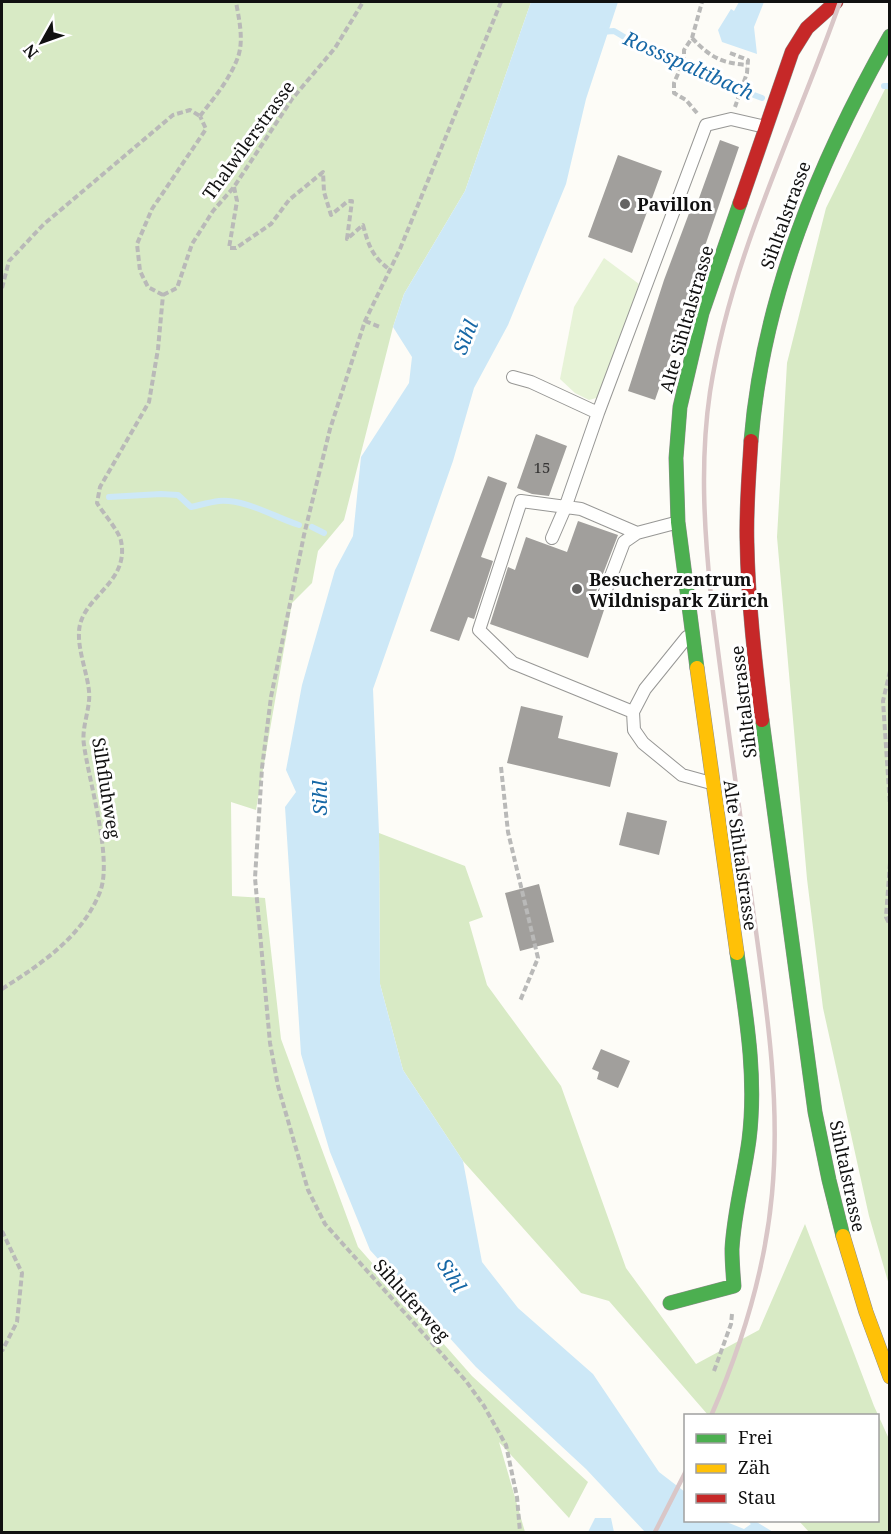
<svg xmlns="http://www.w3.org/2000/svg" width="891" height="1534" font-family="'Noto Serif',serif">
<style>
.green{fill:#e7f3d7}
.forest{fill:#d8eac5}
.water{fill:#cde8f7}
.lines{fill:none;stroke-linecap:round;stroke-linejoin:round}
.stream{stroke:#cde8f7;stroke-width:6}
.building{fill:#a19f9c}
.lane-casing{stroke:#979795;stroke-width:14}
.fast-casing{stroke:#8e8d8b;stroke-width:15}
.slow-casing{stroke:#8e8d8b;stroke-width:15}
.jam-casing{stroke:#8e8d8b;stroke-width:15}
.path{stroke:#b9b9b8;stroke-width:4;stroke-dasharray:6 3;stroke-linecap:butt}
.lane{stroke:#fffffe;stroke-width:12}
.fast{stroke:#4caf50;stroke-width:14}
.slow{stroke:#ffc107;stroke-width:14}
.jam{stroke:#c62828;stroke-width:14}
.rail{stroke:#d9c6c7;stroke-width:4.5}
.poi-dot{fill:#646362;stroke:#fff;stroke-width:2}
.labels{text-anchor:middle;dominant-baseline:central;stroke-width:6;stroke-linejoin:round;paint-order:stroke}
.number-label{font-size:15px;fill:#353434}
.street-label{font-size:18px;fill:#111;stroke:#fff}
.poi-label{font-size:18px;font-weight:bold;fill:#111;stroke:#fff;text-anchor:start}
.water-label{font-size:20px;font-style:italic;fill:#1768a6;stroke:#fff}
</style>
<rect width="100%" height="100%" fill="#fdfcf7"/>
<path class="green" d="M604,258L639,284L600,397L589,400L575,393L560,379L574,307Z"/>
<path class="forest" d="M2,2H531L465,191L404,294L393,327L344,520L318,551L312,583L292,603L256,810L231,802L232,896L265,898L281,1039L358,1247L472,1376L588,1482L569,1518L499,1442L525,1532H2Z
M889,81H890L889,1285L869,1216L823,1008L807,879L777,537L787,363L826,208Z
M379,833L465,866L483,917L469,922L487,985L561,1086L626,1268L696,1364L759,1330L805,1224L874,1406L889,1439V1532H809L799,1521L878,1520V1416L708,1415L609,1301L581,1293L463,1161L403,1070L380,984Z"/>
<path class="water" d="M531,2H618L586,99L566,184L508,325L474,388L453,461L373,689L379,833L380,984L403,1070L463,1161L482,1262L518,1308L593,1374L659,1472L685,1492L686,1520L724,1521L744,1529L751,1524L747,1521H755L773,1532H645L586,1469L476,1367L370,1250L330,1152L301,1054L285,807L296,792L286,770L302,685L335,570L353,536L361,457L409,383L412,357L393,327L404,294L465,191Z
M739,2H764L754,27L757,54L722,42L718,30L731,9L734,11Z
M595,1518H611L614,1532H588Z"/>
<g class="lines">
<path class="stream" d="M601,32L614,31L651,53L687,65L698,74L762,98
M884,86H890
M109,497L161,494L178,495L191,507C200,505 210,502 219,501C246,499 274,517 299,525
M312,527L324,533"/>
</g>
<path class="building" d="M720,140L739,147L684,307L679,331L655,400L628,391L664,280L694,200L698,201Z
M618,155L662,171L632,253L588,237Z
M536,434L567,446L549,496L532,494L517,488Z
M488,476L507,483L481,557L493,561L474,619L468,617L459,641L430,631Z
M578,521L618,535L594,597L596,606L600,608L605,607L588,658L490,624L508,567L515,570L526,537L567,552Z
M521,706L563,716L558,738L618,753L610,787L507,763Z
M627,812L667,821L659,855L619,845Z
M539,884L554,942L520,951L505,893Z
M601,1049L630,1061L618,1088L597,1079L599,1072L592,1069Z"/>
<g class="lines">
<g class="lane-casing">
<path id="lane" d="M513,377L531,382L598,413
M552,538L565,508L598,413L706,125L731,119L765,127
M602,600L624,542L637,533
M687,637L645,689L633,712L634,730L643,743L682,775L711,783
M633,712L513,663L479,630L521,501L581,509L637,533L675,523"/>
</g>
<g class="fast-casing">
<path id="fast" d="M751,441C763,296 819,161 890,36
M697,668L678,522L676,458L680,407L702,313L740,203
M762,720L815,1112L829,1180L843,1236
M670,1303L734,1286C733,1274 732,1261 732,1249C734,1212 744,1177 749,1140C757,1077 746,1015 737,953"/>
</g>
<g class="slow-casing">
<path id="slow" d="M697,668L737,953
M843,1236L866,1312L890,1377"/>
</g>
<g class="jam-casing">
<path id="jam" d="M740,203L792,52L807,28L836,2
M751,441C749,475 746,508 747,542C748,602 755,661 762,720"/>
</g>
<path class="path" d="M501,2L400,249L365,321L330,429L304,535L271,697L262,768L255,878L270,1043L278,1086L308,1190L325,1224L466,1381L484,1406L506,1445L517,1497L520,1532
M692,38C710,57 721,63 747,65
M730,53L748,60L747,73L735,107
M697,113L686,100L674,93V83L684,60V50L692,38L702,2
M200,116C214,98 230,79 238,57C244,40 239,19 236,2
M234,187L237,201L229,248H236L271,224L289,200L323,172L324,192L331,215L348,201H352L347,239L363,225C369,247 372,256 390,270
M2,288L9,261L44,224L173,115L190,110L200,116
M163,295L177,288L192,244L213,211L234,187L292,99L335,48L363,2
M163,295L148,287L140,271L137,244L152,209L206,129L200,116
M365,321L380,327
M890,671L883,701L890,806
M501,767L508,832L538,958L520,1001
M890,863L886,917L890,925
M2,989C41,964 82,937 100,892C113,859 89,782 84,745C81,727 91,708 89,691C87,672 78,651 79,632C80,597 130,584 121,541C119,531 103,513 97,503L100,487L149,402L158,349L163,295
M2,1231L22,1273L17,1322L2,1351
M714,1371L731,1324L732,1314"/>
<use href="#lane" class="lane"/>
<use href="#fast" class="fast"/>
<use href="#slow" class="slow"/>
<use href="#jam" class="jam"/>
<path class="rail" d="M711,1416C742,1345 765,1271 772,1194C781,1099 766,1004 753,910C739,805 724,701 711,596C704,528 700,460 710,392C731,256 795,131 840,2
M655,1532L686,1471"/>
</g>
<g class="poi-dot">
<circle cx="625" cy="204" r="6"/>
<circle cx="577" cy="589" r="6"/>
</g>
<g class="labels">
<g class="number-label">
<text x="542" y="467">15</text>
</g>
<g class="street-label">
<text transform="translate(248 140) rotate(-54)">Thalwilerstrasse</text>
<text transform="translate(785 215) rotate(-70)">Sihltalstrasse</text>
<text transform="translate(686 319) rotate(-74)">Alte Sihltalstrasse</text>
<text transform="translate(743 702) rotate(-97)">Sihltalstrasse</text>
<text transform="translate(107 788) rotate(81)">Silhfluhweg</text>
<text transform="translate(741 855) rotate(82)">Alte Sihltalstrasse</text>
<text transform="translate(848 1176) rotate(78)">Sihltalstrasse</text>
<text transform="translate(412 1300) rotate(48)">Sihluferweg</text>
</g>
<g class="poi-label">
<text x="637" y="204">Pavillon</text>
<text x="589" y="579">Besucherzentrum<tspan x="589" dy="21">Wildnispark Zürich</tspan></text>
</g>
<g class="water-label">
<text transform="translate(689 65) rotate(24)">Rossspaltibach</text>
<text transform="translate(465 337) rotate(-68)">Sihl</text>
<text transform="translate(319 798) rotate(-90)">Sihl</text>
<text transform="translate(452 1275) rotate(58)">Sihl</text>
</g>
</g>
<rect width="891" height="1534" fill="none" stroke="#111111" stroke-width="6"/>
<rect x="684" y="1414" width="195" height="108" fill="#ffffff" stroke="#a0a0a0" stroke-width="1.5"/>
<rect x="696" y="1434" width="30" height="9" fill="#4caf50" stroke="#a0a0a0" stroke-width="1.5"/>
<text x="738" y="1444" font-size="18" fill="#111111">Frei</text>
<rect x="696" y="1464" width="30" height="9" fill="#ffc107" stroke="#a0a0a0" stroke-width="1.5"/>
<text x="738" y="1474" font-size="18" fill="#111111">Zäh</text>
<rect x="696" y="1494" width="30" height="9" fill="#c62828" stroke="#a0a0a0" stroke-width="1.5"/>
<text x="738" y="1504" font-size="18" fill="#111111">Stau</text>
<g transform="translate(42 42) rotate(230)" stroke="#ffffff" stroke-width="4.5" paint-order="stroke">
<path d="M0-4.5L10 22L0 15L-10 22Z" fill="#111111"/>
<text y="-9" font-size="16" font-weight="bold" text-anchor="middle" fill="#111111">N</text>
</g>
</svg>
